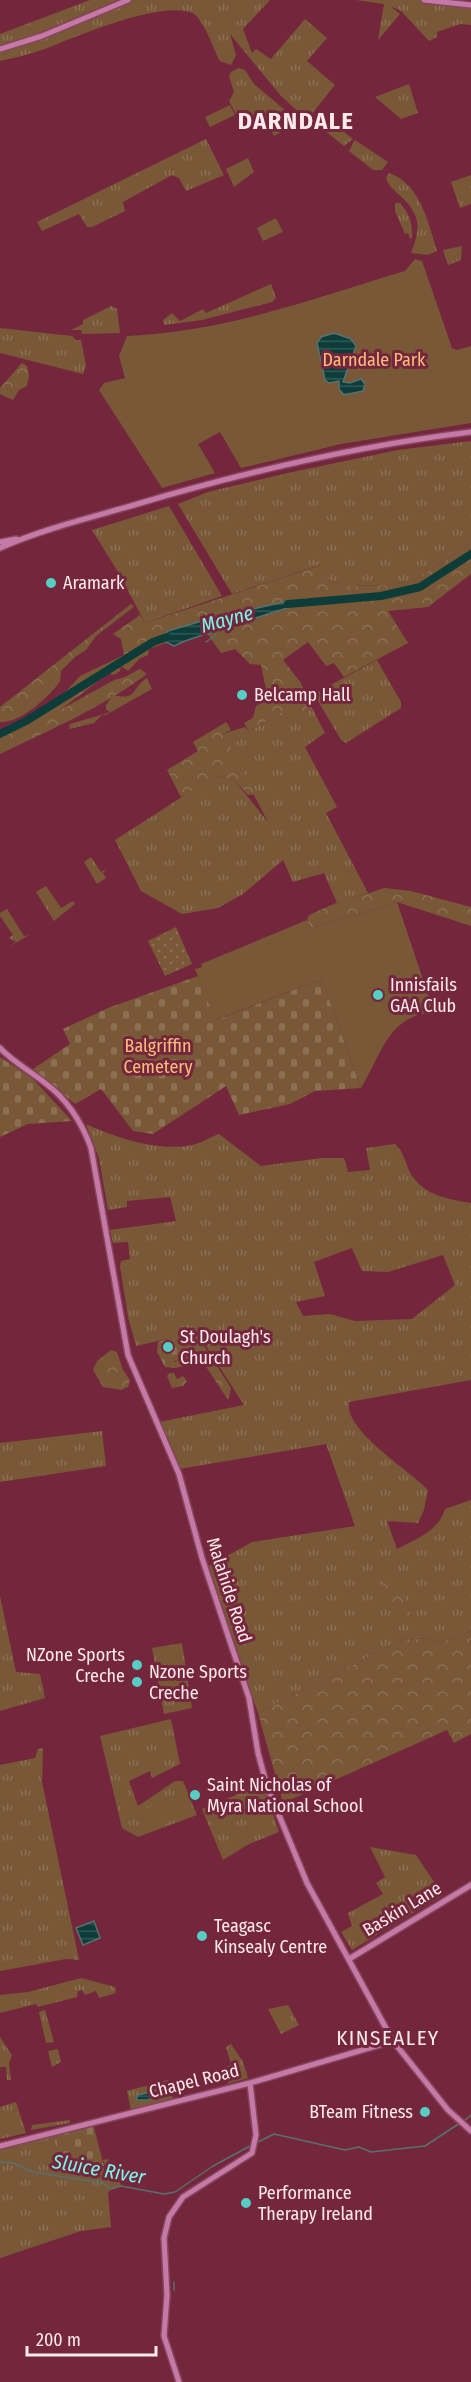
<svg xmlns="http://www.w3.org/2000/svg" width="471" height="2382" font-family="'Fira Sans Condensed',sans-serif">
<style>
.grass{fill:url(#grass-tufts);fill-rule:evenodd}
.forest{fill:url(#forest-crowns)}
.cemetery{fill:url(#cemetery-stones)}
.park{fill:#785836}
.garden{fill:url(#garden-dots)}
.water{fill:url(#water-rules);stroke:#56716f;stroke-width:1.5}
.lines{fill:none;stroke-linecap:round;stroke-linejoin:round}
.stream{stroke:#56716f;stroke-width:1.5}
.river{stroke:#0e3d39;stroke-width:8}
.secondary-casing{stroke:#84475c;stroke-width:8}
.secondary{stroke:#c679a7;stroke-width:5}
.poi-dot{fill:#56cec3;stroke:#74273c;stroke-width:2}
.labels{text-anchor:middle;dominant-baseline:central;stroke-width:6;stroke-linejoin:round;paint-order:stroke}
.park-label{font-size:18px;fill:#febe7b;stroke:#74273c}
.poi-label{font-size:18px;fill:#feeaed;stroke:#74273c;text-anchor:start}
.street-label{font-size:18px;fill:#feeaed;stroke:#74273c}
.water-label{font-size:20px;font-style:italic;fill:#7cf7eb;stroke:#74273c}
.quarter-label{font-size:21px;letter-spacing:1.5px;fill:#feeaed;stroke:#74273c}
.district-label{font-size:24px;font-weight:bold;letter-spacing:1.5px;fill:#feeaed;stroke:#74273c}
</style>
<defs>
<pattern id="grass-tufts" width="24" height="20" patternUnits="userSpaceOnUse" patternTransform="scale(1.5)"><rect width="24" height="20" fill="#785836"/><path d="M3 7l-1-3M5 7V3M7 7l1-3M15 17l-1-3M17 17v-4M19 17l1-3" fill="none" stroke="#8c7053"/></pattern>
<pattern id="forest-crowns" width="20" height="18" patternUnits="userSpaceOnUse" patternTransform="scale(1.5)"><rect width="20" height="18" fill="#785836"/><path d="M2 6a3 3 0 1 1 6 0M12 15a3 3 0 1 1 6 0" fill="none" stroke="#8c7053"/></pattern>
<pattern id="cemetery-stones" width="16" height="16" patternUnits="userSpaceOnUse" patternTransform="scale(1.5)"><rect width="16" height="16" fill="#785836"/><path d="M2 7V4a2 2 0 0 1 4 0v3zM10 15v-3a2 2 0 0 1 4 0v3z" fill="#8c7053"/></pattern>
<pattern id="garden-dots" width="8" height="8" patternUnits="userSpaceOnUse" patternTransform="scale(1.5)"><rect width="8" height="8" fill="#785836"/><path d="M2 2h.1M6 6h.1" fill="none" stroke="#8c7053" stroke-width="1.8" stroke-linecap="round"/></pattern>
<pattern id="water-rules" width="6" height="5" patternUnits="userSpaceOnUse" patternTransform="scale(1.5)"><rect width="6" height="5" fill="#0e3d39"/><path d="M0 2.5h6" fill="none" stroke="#325956"/></pattern>
</defs>
<rect width="100%" height="100%" fill="#74273c"/>
<path class="grass" d="M90,0H118L34,35L0,45V34Z
M128,0H270L243,29L252,53L256,49L271,59L305,19L327,38L307,61L335,85L310,116L304,117L281,96L230,34L236,55L231,65L220,61C212,47 206,23 193,13C161,0 77,36 45,49C30,54 15,58 0,61V49Z
M356,0H421L471,5V25L460,24L437,32V37L429,41L401,11L390,6L400,14L378,40L384,4Z
M239,68L245,70L254,84L299,122L274,136L263,115L242,126L229,101L234,92L229,76L231,72Z
M409,84L418,113L401,119L375,97Z
M324,116L353,139L344,146L319,126Z
M206,139L224,175L186,191L179,178L172,175L123,202L125,211L92,227H87L79,214L42,231L37,222Z
M355,140L388,162L382,170H373L349,151Z
M389,173C421,184 428,223 437,251L428,255L411,253C422,225 420,213 397,193C392,188 388,185 386,178Z
M471,175V204L460,208L451,182Z
M395,203H400C409,213 413,224 412,238L410,239L408,233L405,234L395,211Z
M462,246L461,260L448,265L443,250Z
M271,284L276,298L272,302L202,320L164,325L163,320L172,313L180,321L203,309L206,313Z
M111,306L117,309L120,333L82,334L81,330H71L83,324V320Z
M0,328L72,336L76,340H81L86,365L83,374L0,353Z
M471,441V543L415,580L393,585L344,586L329,580L320,565L232,594L178,504L208,492L292,472L398,450Z
M169,506L222,596L145,623L120,575L92,530Z
M377,660L401,702V708L346,743L341,740L314,694Z
M153,688L106,715H102L94,723L69,729L70,724L111,712Z
M312,708L325,733L305,747L337,807L326,813L368,893L337,903L324,873L293,882L283,860L243,894L218,908L182,914L141,891L115,840L196,788L220,776L235,781L268,822L222,734L245,727L249,731L284,711L289,719Z
M91,857L101,872L106,869L103,873L106,878L97,884L84,862Z
M46,886L61,908L73,901L75,904L54,921L36,892Z
M7,909L24,936L29,935L7,948L16,942L9,938L13,935L0,916V913Z
M86,1124C116,1138 160,1152 192,1145C202,1143 210,1137 219,1134L261,1166L321,1158H344L348,1172L370,1170L366,1148L395,1144C402,1150 405,1160 408,1168C419,1194 445,1199 471,1203V1380L349,1402C344,1431 411,1471 428,1490L424,1510L418,1523L387,1521L397,1549C416,1539 439,1531 445,1509L471,1500V1631L439,1643L429,1638L402,1640L258,1713L209,1566L252,1542L355,1526L326,1444L179,1469L159,1422L244,1405L197,1332L136,1346L128,1317L120,1266L121,1261L130,1259L128,1242L113,1243L110,1230L176,1221L170,1197L127,1201V1207L108,1210L99,1158ZM352,1248L362,1271L388,1272L443,1255L455,1285L412,1319L355,1321L330,1314L303,1316L296,1302L325,1296L314,1262Z
M102,1431L106,1466L0,1482V1443Z
M0,1596L16,1672L40,1674L45,1698L0,1711Z
M182,1643L192,1708L164,1714L152,1648Z
M171,1719L180,1764L152,1778L150,1771L129,1781L138,1806L175,1781H183L197,1815L138,1837L122,1828L100,1736Z
M43,1748L42,1782L79,1960L66,1959L0,1971V1765L35,1758L38,1749Z
M263,1784L279,1832L249,1844L223,1860L202,1809Z
M370,1847L416,1855L443,1895L352,1950L341,1932L352,1926L348,1913L383,1894L376,1883L385,1877Z
M81,1978L115,1987L116,1993L99,1998L96,1991L85,1995L82,1990L78,1991L77,1997L38,2007L36,2004L0,2013V1995L28,1992Z
M288,2005L299,2025L281,2034L268,2009Z
M45,2010L54,2042L46,2043L39,2012Z
M0,2037L12,2055L9,2063L11,2080H7L6,2067H0Z
M231,2044L243,2062L248,2078L227,2084L229,2081L226,2068L231,2064L226,2047Z
M58,2049L61,2062L52,2067L48,2051Z
M168,2080L173,2099L131,2110L127,2091Z
M16,2102L26,2133L0,2139V2107Z
M70,2120V2123L31,2130L32,2125Z
M54,2134L56,2150L67,2172L75,2175L110,2166L105,2165L103,2160L108,2159L112,2167H116L121,2186L111,2189L108,2193L111,2227L81,2231L0,2258V2148Z"/>
<path class="forest" d="M22,363L27,366L29,376L27,386L19,390L13,400L0,394V388Z
M471,543V574L428,607L388,611L408,643L344,677L334,663L326,666L308,642L283,660L301,683L312,708L289,720L284,711L249,731L244,723L253,718L256,706L268,699L261,665L250,664L235,649L221,653L204,629L149,649L148,655L139,659L128,671L121,666L120,671L114,675L109,673L60,710L114,680L125,677L140,669L147,674C103,707 50,730 0,754V732L49,710L80,676L124,655L121,639L113,634L140,615L145,623L321,565L329,580L344,586L393,585L415,580Z
M131,604L134,606L130,610L96,636L86,650L75,657L61,671L60,682C47,698 21,723 0,722V707Z
M226,722L231,730L222,734L256,794L248,795L235,781L220,776L181,797L167,770L198,751L193,742Z
M385,888L411,891L471,907V926L397,902L310,929L307,920L309,915L336,903Z
M189,1333L197,1335L231,1388L228,1400L203,1362L175,1368L165,1367L162,1361L164,1357L176,1362L184,1349L181,1337Z
M111,1350L117,1352L123,1370L130,1380L128,1387L121,1390L103,1387L93,1370L97,1361Z
M169,1373H174L177,1379L183,1376L187,1381L183,1386L172,1388L167,1376Z
M393,1575L397,1579L412,1617L399,1622L383,1581Z
M471,1631V1734L454,1743L447,1730L283,1803L258,1713L402,1640L429,1638L439,1643Z"/>
<path class="cemetery" d="M198,976L216,1020L322,979L361,1088L315,1091L290,1104L239,1115L226,1086L153,1134L133,1131L101,1089L75,1104L33,1069L70,1044L63,1029L108,1008Z
M0,1057L32,1078L72,1121L28,1124L0,1137Z
M180,1335L188,1356L164,1365L157,1352L158,1342Z
M93,2124L104,2166L74,2175L67,2172L56,2150L54,2134Z"/>
<path class="park" d="M230,105L235,115L210,127L205,117Z
M248,158L254,172L234,187L226,169Z
M276,218L283,232L263,241L257,228Z
M415,259L422,261L452,348L457,350L471,346V423L341,444L241,468L220,432L198,444L215,473L162,488L99,390L104,383L125,378L119,356L127,336C225,332 311,299 405,271Z
M147,678L152,689L111,712L106,710V705L113,695C138,701 131,688 147,678Z
M397,902L434,1012C387,1016 382,1054 361,1088L322,979L215,1020L195,969L202,967L201,964L307,920L310,929Z
M183,1790L193,1810L155,1829L145,1809Z
M257,1793L263,1810L233,1822L226,1805Z"/>
<path class="garden" d="M252 123a7 7 0 1 1 14 0a7 7 0 1 1-14 0Z
M176,927L192,964L165,976L148,941Z"/>
<path class="water" d="M334,333L351,339L356,346L343,382L350,383L361,379L365,384L363,391L344,395L339,389V381L329,383L325,380L317,343L321,337Z
M293,600L297,603L295,606C271,612 250,620 227,628C208,634 191,637 174,646L160,639L168,631L212,618Z
M94,1921L100,1938L83,1945L76,1928Z
M156,2091L157,2094L148,2100H136L138,2095Z"/>
<g class="lines">
<path class="stream" d="M206,642L216,635L215,629
M464,2121L471,2115
M258,2142L274,2134L345,2150L359,2147L371,2152L425,2146L460,2123
M0,2162L13,2163L33,2172L103,2183L111,2189L121,2186L164,2194L175,2192L213,2166L252,2145
M174,2282V2290"/>
<path class="river" d="M288,604L381,596L420,587L471,554
M0,734L26,721L153,642L167,637"/>
<g class="secondary-casing">
<path id="secondary" d="M424,0L471,5
M0,49L42,36L128,0
M0,542L16,539
M0,548C43,529 89,518 134,505C245,472 356,446 471,432
M0,1048C13,1062 30,1071 45,1083C67,1099 82,1123 91,1148L128,1355L179,1474L202,1558L249,1698L258,1753L267,1786L307,1883L393,2041L448,2110L471,2131
M349,1959L471,1885
M0,2146L250,2083L393,2041
M179,2382L164,2336L167,2295L164,2238L169,2217L183,2197L252,2153L256,2135L250,2083"/>
</g>
<use href="#secondary" class="secondary"/>
</g>
<g class="poi-dot">
<circle cx="51" cy="583" r="6"/>
<circle cx="242" cy="695" r="6"/>
<circle cx="378" cy="995" r="6"/>
<circle cx="168" cy="1347" r="6"/>
<circle cx="137" cy="1665" r="6"/>
<circle cx="137" cy="1682" r="6"/>
<circle cx="195" cy="1795" r="6"/>
<circle cx="202" cy="1936" r="6"/>
<circle cx="425" cy="2112" r="6"/>
<circle cx="246" cy="2203" r="6"/>
</g>
<g class="labels">
<g class="park-label">
<text x="374" y="360">Darndale Park</text>
<text x="158" y="1046">Balgriffin<tspan x="158" dy="21">Cemetery</tspan></text>
</g>
<g class="poi-label">
<text x="63" y="583">Aramark</text>
<text x="254" y="695">Belcamp Hall</text>
<text x="390" y="985">Innisfails<tspan x="390" dy="21">GAA Club</tspan></text>
<text x="180" y="1337">St Doulagh's<tspan x="180" dy="21">Church</tspan></text>
<text x="125" y="1655" text-anchor="end">NZone Sports<tspan x="125" dy="21">Creche</tspan></text>
<text x="149" y="1672">Nzone Sports<tspan x="149" dy="21">Creche</tspan></text>
<text x="207" y="1785">Saint Nicholas of<tspan x="207" dy="21">Myra National School</tspan></text>
<text x="214" y="1926">Teagasc<tspan x="214" dy="21">Kinsealy Centre</tspan></text>
<text x="413" y="2112" text-anchor="end">BTeam Fitness</text>
<text x="258" y="2193">Performance<tspan x="258" dy="21">Therapy Ireland</tspan></text>
</g>
<g class="street-label">
<text transform="translate(229 1590) rotate(72)">Malahide Road</text>
<text transform="translate(402 1909) rotate(-31)">Baskin Lane</text>
<text transform="translate(194 2081) rotate(-14)">Chapel Road</text>
</g>
<g class="water-label">
<text transform="translate(227 619) rotate(-15)">Mayne</text>
<text transform="translate(99 2169) rotate(10)">Sluice River</text>
</g>
<g class="quarter-label">
<text x="388" y="2038">KINSEALEY</text>
</g>
<g class="district-label">
<text x="296" y="121">DARNDALE</text>
</g>
</g>
<path d="M27 2346v9h129v-9" fill="none" stroke="#feeaed" stroke-width="3"/>
<text x="36" y="2346" font-size="18" fill="#feeaed" stroke="#74273c" stroke-width="4.5" paint-order="stroke">200 m</text>
</svg>
